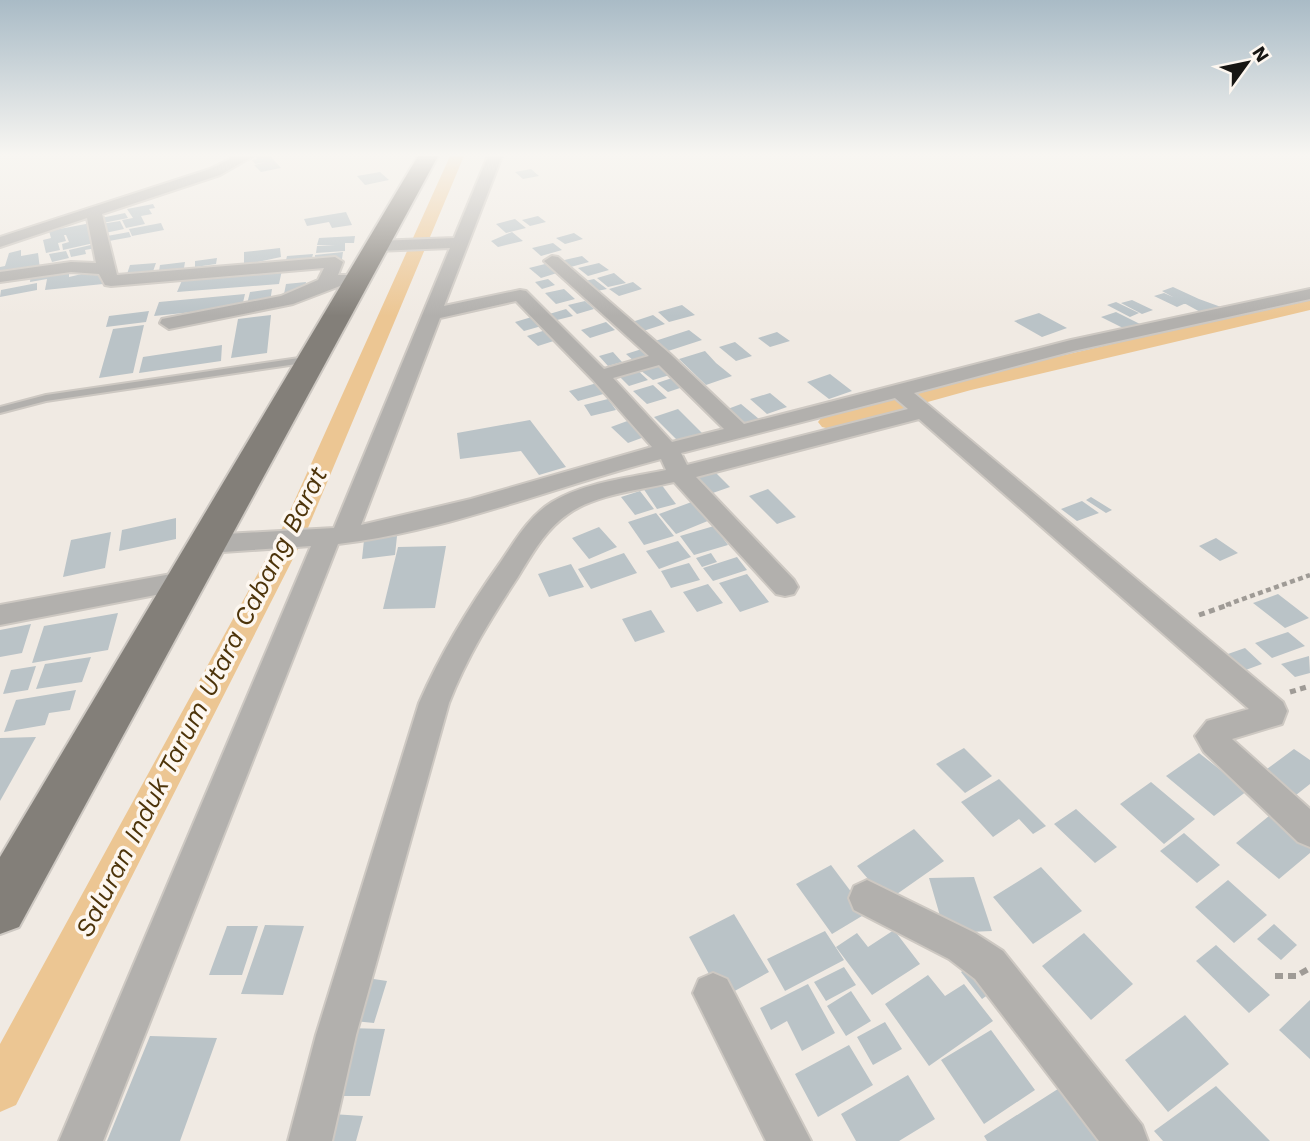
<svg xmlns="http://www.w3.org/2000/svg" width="1310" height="1141" font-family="'Work Sans',sans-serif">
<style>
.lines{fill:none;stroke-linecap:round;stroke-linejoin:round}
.canal{fill:#ecc693;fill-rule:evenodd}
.building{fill:#bac3c7}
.service-casing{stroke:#cdc8c2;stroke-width:4}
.minor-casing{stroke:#cdc8c2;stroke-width:4}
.primary-casing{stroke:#cdc8c2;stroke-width:4}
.path-far2{stroke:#9f9b96;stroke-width:4.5;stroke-dasharray:5 3.5;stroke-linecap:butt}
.path-far1{stroke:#9f9b96;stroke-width:5;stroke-dasharray:6 4.5;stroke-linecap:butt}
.path{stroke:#9f9b96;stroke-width:6;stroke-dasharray:8 5;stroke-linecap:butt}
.service{fill:#b2b0ad;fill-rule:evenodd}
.minor{fill:#b2b0ad;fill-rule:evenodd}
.primary{fill:#837f79;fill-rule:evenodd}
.labels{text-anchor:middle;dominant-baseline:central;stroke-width:7;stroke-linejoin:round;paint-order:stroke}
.water-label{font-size:26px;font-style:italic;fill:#4d340a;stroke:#fdf7f0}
</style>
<rect width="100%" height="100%" fill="#f0eae3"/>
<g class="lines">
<path class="canal" d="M450,156H464L305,535L16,1105L0,1112V1044L279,535Z
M1310,298V310L971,390L830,429L822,427L818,422L822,417L966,378Z"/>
</g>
<path class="building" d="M255,156H270L281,168L261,172L254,165L267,162L255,164L252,160L257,159Z
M531,169L539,176L523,179L515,172Z
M380,172L389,180L365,185L357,176Z
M153,204L155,208L149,209L152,214L141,216L145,224L126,228L122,220L133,218L127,209Z
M346,212L352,225L332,228L329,222L307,226L304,219Z
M125,213L128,218L103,223L101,218Z
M538,216L546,222L530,226L522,220Z
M515,219L526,228L506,233L496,224Z
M120,221L124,229L105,233L101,224Z
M91,223L94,243L63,250L62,244L69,242L66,235H64L66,241L58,243L60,250L46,253L43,240L51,238L49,231Z
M161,223L164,230L132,236L129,229Z
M129,232L131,237L109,241L107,236Z
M512,232L523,241L498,247L491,241Z
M574,233L583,239L565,244L556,238Z
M355,236L354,243H345V251L316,253L317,246L335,245H317L319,238Z
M553,243L562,250L541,256L532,248Z
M95,244L96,248L85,250L86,254L71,257L69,250Z
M280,248L281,257L244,265V252Z
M21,250V256L38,253L40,269L0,276V267L5,266L9,253Z
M66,251L69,258L52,262L49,254Z
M343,252L342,259L315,262V255Z
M313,254L311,262L285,264L287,256Z
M582,256L589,262L567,268L560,261Z
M217,258L216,264L195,267V261Z
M185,262L184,268L159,271L160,265Z
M156,263L152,274L126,277L130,265Z
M599,263L609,270L588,276L578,268Z
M545,264L557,273L541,278L529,268Z
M69,268V277L103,269V284L45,290L47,279L30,282L31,273Z
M282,270L279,284L177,292L183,278Z
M614,273L626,283L608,287L597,278Z
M548,279L555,285L542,289L535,282Z
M594,279L607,289L597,291L585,281Z
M306,282L304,292L284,294L286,284Z
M633,282L642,289L619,296L609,289Z
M37,283V290L0,297L1,290Z
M1173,287L1199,299L1221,307L1204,314L1162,291Z
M272,289L270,302L247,304L250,292Z
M564,289L575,299L556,304L545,293Z
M1164,293L1186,303L1177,307L1154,296Z
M245,294L242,307L154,316L159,302Z
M1132,300L1153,310L1142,314L1121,303Z
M585,301L594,309L577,314L568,305Z
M1116,302L1139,313L1130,317L1107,305Z
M682,305L695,315L669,322L658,312Z
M566,309L573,316L553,321L546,315Z
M149,311L146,322L106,327L109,316Z
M1116,312L1140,324L1125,329L1101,317Z
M1039,313L1067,328L1042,337L1014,321Z
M271,315L267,353L231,358L238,319Z
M653,315L665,324L640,332L629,323Z
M535,316L545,325L524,331L515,322Z
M606,322L615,330L590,338L581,330Z
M144,325L133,373L99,378L113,329Z
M552,328L563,338L538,346L527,336Z
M689,330L702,340L665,352L652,342Z
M777,332L790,341L770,347L758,338Z
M735,342L752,356L736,361L719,347Z
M222,345L221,361L139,373L143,357Z
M645,348L654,355L635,362L626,354Z
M705,351L716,363L732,376L706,385L679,359Z
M613,352L622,362L608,366L599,356Z
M660,363L673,374L653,380L640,370Z
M635,368L648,380L629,386L616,373Z
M830,374L852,391L829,399L807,382Z
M678,376L689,385L668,392L657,383Z
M597,383L607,393L578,401L569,391Z
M653,385L667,398L647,404L633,391Z
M770,393L787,407L767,414L750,399Z
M608,399L616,410L591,416L584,405Z
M741,404L759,419L742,425L725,410Z
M678,409L704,435L680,443L654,417Z
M530,420L566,467L539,475L521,451L460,459L457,433Z
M630,420L647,436L628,443L611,427Z
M714,471L730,487L707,495L692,479Z
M658,480L676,504L657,509L641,485Z
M768,489L796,517L777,524L749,496Z
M640,491L654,509L635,515L621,497Z
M1091,497L1112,510L1106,513L1086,500Z
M697,500L715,518L676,534L659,514Z
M1082,501L1099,513L1077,521L1061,509Z
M656,513L674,536L644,545L628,522Z
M176,518V539L119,551L122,530Z
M714,526L728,545L694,555L680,536Z
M599,527L617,547L589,559L572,538Z
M111,532L105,568L63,577L71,540Z
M397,536L395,555L362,559L364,540Z
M1216,538L1238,553L1220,561L1199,546Z
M678,541L691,557L659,569L646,551Z
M446,546L435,608L383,609L398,547Z
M624,553L637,573L591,589L578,569Z
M711,553L717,562L702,567L696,558Z
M737,557L747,570L713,581L703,568Z
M689,563L700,580L671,588L661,571Z
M571,564L584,587L549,597L538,574Z
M747,574L769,602L740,612L719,583Z
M708,584L723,603L697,612L683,592Z
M1278,594L1309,618L1285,628L1253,603Z
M651,610L665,632L635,642L622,619Z
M118,613L108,650L32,663L44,626Z
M31,624L22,653L0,657V630Z
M1288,632L1305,646L1272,658L1255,643Z
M1245,648L1262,664L1243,671L1225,655Z
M1309,656L1310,673L1295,677L1281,664Z
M91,657L82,682L36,689L45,664Z
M36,666L28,690L3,694L11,670Z
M76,690L70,710L49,713L45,725L4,732L16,700Z
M36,737L0,801V738Z
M964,748L992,776L965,793L936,764Z
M1294,749L1310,760V784L1291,799L1259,775Z
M1199,753L1247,791L1214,816L1166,776Z
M999,779L1046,826L1033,834L1019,819L993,837L961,802Z
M1151,782L1195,819L1164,844L1120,804Z
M1076,809L1117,847L1095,863L1054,824Z
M1275,811L1310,838V853L1279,879L1236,843Z
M914,829L944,861L887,901L857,866Z
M1184,833L1220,865L1197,883L1160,851Z
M831,865L867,913L832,934L796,884Z
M1041,867L1082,911L1033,944L993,897Z
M974,877L992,931L945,933L929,878Z
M1228,880L1267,915L1234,943L1195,907Z
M734,914L769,972L722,998L689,937Z
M1274,924L1297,945L1281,960L1257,939Z
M265,925L304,926L283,995L241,994Z
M227,926H258L242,975H209Z
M894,930L920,964L872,995L836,947L857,933L868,947Z
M825,931L844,960L785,991L767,959Z
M1084,933L1133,984L1091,1020L1042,966Z
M1216,945L1270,995L1249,1013L1196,961Z
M977,961L999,987L982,999L961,972Z
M844,967L856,985L826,1001L814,982Z
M928,975L945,996L964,984L993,1021L929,1066L885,1004Z
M367,978L387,981L374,1023L354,1021Z
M808,984L835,1033L802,1051L787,1021L771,1030L760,1008Z
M851,991L871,1021L846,1036L827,1006Z
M1310,1000V1059L1279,1030Z
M1185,1015L1229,1064L1168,1112L1125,1060Z
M885,1022L902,1049L873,1065L857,1037Z
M347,1028L385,1029L370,1096H331Z
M991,1030L1035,1090L984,1124L941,1060Z
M150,1036L217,1038L180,1141H107Z
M849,1045L873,1085L818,1117L795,1074Z
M908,1075L935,1119L899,1141H856L841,1114Z
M1216,1086L1270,1141H1163L1154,1131Z
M1061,1087L1100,1141H987L984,1136Z
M332,1114L363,1116L356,1141H324Z"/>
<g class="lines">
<g class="service-casing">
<path id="service" d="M313,356L317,357V361L46,401L0,413V407L46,395Z"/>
</g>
<g class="minor-casing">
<path id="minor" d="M236,156H253L220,175L102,214L117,275L335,257L343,262L338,275H348L351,279L348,283L293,304L169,329L160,323L162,319L281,296L318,280L324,268L111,286L105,285L99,274L71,272L0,282V272L71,262L96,263L87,218L0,247V237L210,169Z
M488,156H502L444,306L520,290L526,291L604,369L649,356L544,261L552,256L558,257L670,354L744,424L1071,340L1310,289V299L1073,351L914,393L1283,702L1287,711L1282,724L1232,739L1310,809V847L1298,842L1204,752L1195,736L1207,721L1249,709L919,419L696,477L794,580L798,587L794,594L785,596L776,594L674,482C641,490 596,494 568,514C545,530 532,554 518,577C491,618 467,657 449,703L356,1035L332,1141H288L316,1035L419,703C441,653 468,608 500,563C515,541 529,516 552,502C585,482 629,478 666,470L661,459C553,487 448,531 338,544L103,1141H59L311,546L208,553L199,550L195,544L199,538L208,535L334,528L450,248L376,251L368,246L376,241L454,238ZM516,301L593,380L652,447L471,499L361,525L440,318ZM659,365L724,429L672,442L613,378ZM895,398L908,409L687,465L681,453Z
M188,571L197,573L201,580L197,587L0,625V605Z
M867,880L975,933L1003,951L1142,1125L1148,1141H1099L975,979L949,959L854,910L849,898L854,886Z
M713,973L727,979L811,1141H766L693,993L699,979Z"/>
</g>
<g class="primary-casing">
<path id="primary" d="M418,156H438L19,927L0,934V857Z"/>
</g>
<path class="path-far2" d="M1226,605L1310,575"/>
<path class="path-far1" d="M1199,615L1231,604
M1290,692L1310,686"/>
<path class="path" d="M1275,976H1296L1310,968"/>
<use href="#service" class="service"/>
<use href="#minor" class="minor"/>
<use href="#primary" class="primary"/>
</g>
<linearGradient id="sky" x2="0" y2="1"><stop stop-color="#a9bbc6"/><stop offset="0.49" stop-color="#f8f6f2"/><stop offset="1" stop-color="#f8f6f2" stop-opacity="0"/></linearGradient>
<rect width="1310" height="316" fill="url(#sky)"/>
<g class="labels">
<g class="water-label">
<text transform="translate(201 702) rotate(-63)">Saluran Induk Tarum Utara Cabang Barat</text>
</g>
</g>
<g transform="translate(1247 63) rotate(57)" stroke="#fdf7f0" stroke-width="5" paint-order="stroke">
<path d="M0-5L12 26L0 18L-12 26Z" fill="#171613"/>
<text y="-10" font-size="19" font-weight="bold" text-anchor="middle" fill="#171613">N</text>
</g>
</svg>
